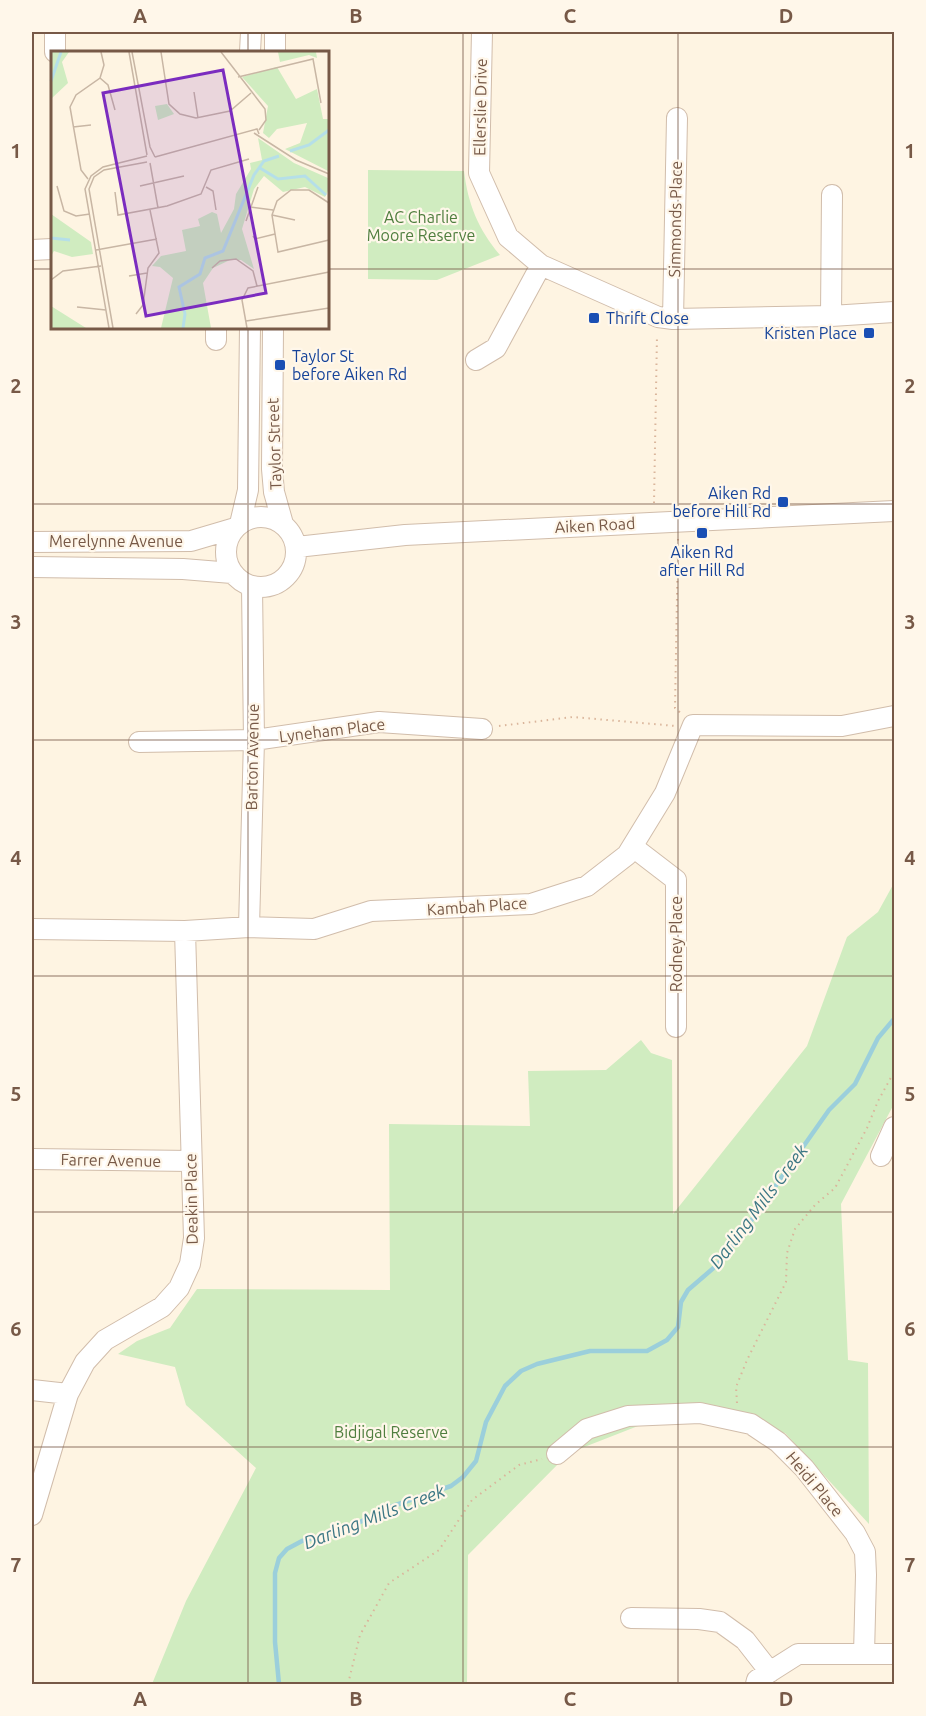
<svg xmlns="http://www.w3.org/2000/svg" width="926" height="1716" font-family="Ubuntu,sans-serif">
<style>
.green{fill:#d0ecc0}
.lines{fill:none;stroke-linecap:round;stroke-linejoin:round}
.stream{stroke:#9bcfdb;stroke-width:4.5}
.minor-casing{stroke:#d1bdab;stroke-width:22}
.path{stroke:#dab59b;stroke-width:2;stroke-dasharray:1.5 4.5;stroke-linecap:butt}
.minor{stroke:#fff;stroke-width:20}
.grid{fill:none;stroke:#775947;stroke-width:1.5;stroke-opacity:0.55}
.transit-dot{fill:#1a4fb4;stroke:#fff7ea;stroke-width:2}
.labels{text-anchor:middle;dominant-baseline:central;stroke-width:4.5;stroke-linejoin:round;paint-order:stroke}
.street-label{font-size:16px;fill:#775947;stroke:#fff7ea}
.park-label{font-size:16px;fill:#4f7e3e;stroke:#fff7ea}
.transit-label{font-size:16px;fill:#164399;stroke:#fff7ea;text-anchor:start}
.water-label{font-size:18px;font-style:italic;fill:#3c7784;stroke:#fff7ea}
.inset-river{fill:none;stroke:#b5dfe8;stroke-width:3}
.inset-road{fill:none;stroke:#c8b6a4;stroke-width:1.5}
.view{fill:#7b2cbf;fill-opacity:0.15;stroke:#7b2cbf;stroke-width:3}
.inset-edge{fill:none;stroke:#775947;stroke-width:3}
.neatline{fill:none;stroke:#775947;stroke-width:2}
.grid-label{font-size:20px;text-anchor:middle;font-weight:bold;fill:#775947}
</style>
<rect width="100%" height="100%" fill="#fef4e2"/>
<path class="green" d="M368,170L464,171C468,204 478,229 500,255L437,280L368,279Z
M894,883V1104L841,1204L848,1360L868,1363L869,1524L785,1433L708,1417L638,1426L569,1453L468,1555L467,1684H152L186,1601L256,1468L186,1405L175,1367L118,1354L137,1341L170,1328L197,1289L390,1290L389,1124L530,1126L528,1071L606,1070L641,1040L651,1053L672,1060L673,1214L807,1046L847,937L878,912Z"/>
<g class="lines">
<path class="stream" d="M279,1684L275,1642V1573L279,1558L287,1549L302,1541L342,1531L390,1507L451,1486L463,1477L476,1461L486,1422L505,1386L521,1371L537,1364L590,1351H647L667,1340L678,1327L681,1302L688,1290L717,1265L741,1235L829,1110L855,1084L878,1038L894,1019"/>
<g class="minor-casing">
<path id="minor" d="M55,32V52
M482,32L479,173L508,237L541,265L658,317L673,319L831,316L894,312
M250,52L251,32
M275,52V32
M32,250L52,249
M831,316L832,195
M673,319L677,118
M273,327L272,469L274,492L283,524
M216,340V327
M476,360L496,348L541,265
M226 552a35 35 0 1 1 70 0a35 35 0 1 1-70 0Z
M240,524L248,490L250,327
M32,542L191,541L235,528
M297,547L405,535L894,511
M32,567L183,569L232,573
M139,742L254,740L379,722L482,729
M633,847L676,880V1027
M249,927L254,740L252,587
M32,929L185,931L249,927L314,929L371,911L531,904L587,886L627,855L665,793L693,725L842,726L894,716
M881,1156L894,1127
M32,1159L191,1161
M32,1390L68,1394
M557,1454L587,1429L628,1416L700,1413L751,1424L778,1442L804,1468L855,1533L865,1552L866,1575L864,1654
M32,1515L68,1394L85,1362L105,1340L162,1307L179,1288L190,1264L194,1238L185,931
M631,1618L699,1619L720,1622L745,1640L770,1672
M756,1684L757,1680L798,1654H894"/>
</g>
<path class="path" d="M654,503L657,335
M678,539L675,708L682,714
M499,726L573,717L676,726
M737,1403L736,1387L747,1360L786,1282L787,1253L795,1229L815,1205L835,1188L867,1128L878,1101L894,1072
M348,1684L360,1635L389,1583L439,1550L472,1500L519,1465L542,1459"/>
<use href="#minor" class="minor"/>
</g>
<path class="grid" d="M248,32V52M463,32V1684M678,32V1684M32,269H52M327,269H894M248,327V1684M32,504H894M32,740H894M32,976H894M32,1212H894M32,1447H894"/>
<g class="transit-dot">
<rect x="588" y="312" width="12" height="12" rx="3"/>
<rect x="863" y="327" width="12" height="12" rx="3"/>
<rect x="274" y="359" width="12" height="12" rx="3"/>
<rect x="777" y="496" width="12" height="12" rx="3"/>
<rect x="696" y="527" width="12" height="12" rx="3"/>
</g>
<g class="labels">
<g class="street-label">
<text transform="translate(480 107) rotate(-89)">Ellerslie Drive</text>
<text transform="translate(675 219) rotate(-89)">Simmonds Place</text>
<text transform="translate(274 444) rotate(-92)">Taylor Street</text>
<text transform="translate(595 525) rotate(-3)">Aiken Road</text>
<text x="116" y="541">Merelynne Avenue</text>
<text transform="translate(332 730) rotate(-7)">Lyneham Place</text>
<text transform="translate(252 757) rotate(-89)">Barton Avenue</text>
<text transform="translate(477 906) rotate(-4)">Kambah Place</text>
<text transform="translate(676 944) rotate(-90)">Rodney Place</text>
<text transform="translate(111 1160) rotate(1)">Farrer Avenue</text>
<text transform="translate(191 1199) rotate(-91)">Deakin Place</text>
<text transform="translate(815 1484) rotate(50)">Heidi Place</text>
</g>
<g class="park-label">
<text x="421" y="217">AC Charlie<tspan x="421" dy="18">Moore Reserve</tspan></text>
<text x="391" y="1432">Bidjigal Reserve</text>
</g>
<g class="transit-label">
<text x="606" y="318">Thrift Close</text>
<text x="857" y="333" text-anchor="end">Kristen Place</text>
<text x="292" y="356">Taylor St<tspan x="292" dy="18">before Aiken Rd</tspan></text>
<text x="771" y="493" text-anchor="end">Aiken Rd<tspan x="771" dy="18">before Hill Rd</tspan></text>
<text x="702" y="552" text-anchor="middle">Aiken Rd<tspan x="702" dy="18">after Hill Rd</tspan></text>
</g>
<g class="water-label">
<text transform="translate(758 1206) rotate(-53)">Darling Mills Creek</text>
<text transform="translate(374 1516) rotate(-21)">Darling Mills Creek</text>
</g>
</g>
<g transform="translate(51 51)">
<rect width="278" height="278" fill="#fef4e2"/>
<path d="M0,1H18L11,11L17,32L0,48ZM227,1H265L266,7L258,4L229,11ZM226,16L245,48L266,38L272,68H277V120L234,98L249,92L256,72L226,78L218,87L212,82L217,55L191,26ZM116,53L123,63L107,69L104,55ZM207,87L243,112L277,127V140L274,146L254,136L232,141L213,125L203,138L191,178L203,218L190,209H179L162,217L152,232L160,277H110L122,227L109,216L101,215L110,205L135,200L131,179L149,175L147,168L161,161L166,163L170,182L183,158L185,143L200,118L199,112L211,109ZM0,163L40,191L42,203L21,206L3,200L0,205ZM0,255L35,277H0Z" fill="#d0ecc0"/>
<path class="inset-river" d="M0,30L10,1M239,100L258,94L278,79M209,117L227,128L254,125L275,144M0,187L19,189M132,277L134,263L128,236L149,223L154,207L172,200L203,124L213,110L228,105"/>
<path class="inset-road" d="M78,1L96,104M81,1L99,96L104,106M110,1L118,53L129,63L145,67L179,60L200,42M170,1L214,58L215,69L208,79M187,26L262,8L270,52M49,27L57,34L64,59M143,41L147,67M22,76L40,74M203,82L245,109L278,123M104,106L206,78L208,83M99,112L107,157M37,128L30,119L19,56L25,44L49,27L53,14L50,1M6,135L13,160L25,165L39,163M89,135L133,125M155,136L162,140L165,159M64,141L67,164L116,155L150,143L160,119L198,108M278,152L258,139H240L226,150L221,164L227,201L278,189M199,156L222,159M221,164L244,169M195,170L207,136M202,185L204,188L224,183M45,199L106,188M161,217L169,210L185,208L202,220L206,235M78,225L96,222M0,229L12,220L50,215M26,256L55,259M85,263L92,254L97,217L108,202L99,159M195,270L278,257M58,277L34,138L40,125L52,116L96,105M62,277L38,138L43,126L53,119L96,111M196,277L191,249L197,237L278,221"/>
<path class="view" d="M172,19L215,242L95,265L52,42Z"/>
<rect width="278" height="278" class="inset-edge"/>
</g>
<rect width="926" height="1716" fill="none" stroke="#fff7ea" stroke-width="66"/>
<rect x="33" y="33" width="860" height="1650" class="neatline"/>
<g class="grid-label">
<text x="140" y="23">A</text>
<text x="356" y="23">B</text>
<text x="570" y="23">C</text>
<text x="786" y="23">D</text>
<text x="16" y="158">1</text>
<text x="910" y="158">1</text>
<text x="16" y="393">2</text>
<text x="910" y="393">2</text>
<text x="16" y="629">3</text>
<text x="910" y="629">3</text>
<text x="16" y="865">4</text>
<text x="910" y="865">4</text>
<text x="16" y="1101">5</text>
<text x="910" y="1101">5</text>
<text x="16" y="1336">6</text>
<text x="910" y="1336">6</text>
<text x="16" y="1572">7</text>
<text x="910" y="1572">7</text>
<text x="140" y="1706">A</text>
<text x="356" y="1706">B</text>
<text x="570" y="1706">C</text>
<text x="786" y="1706">D</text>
</g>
</svg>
